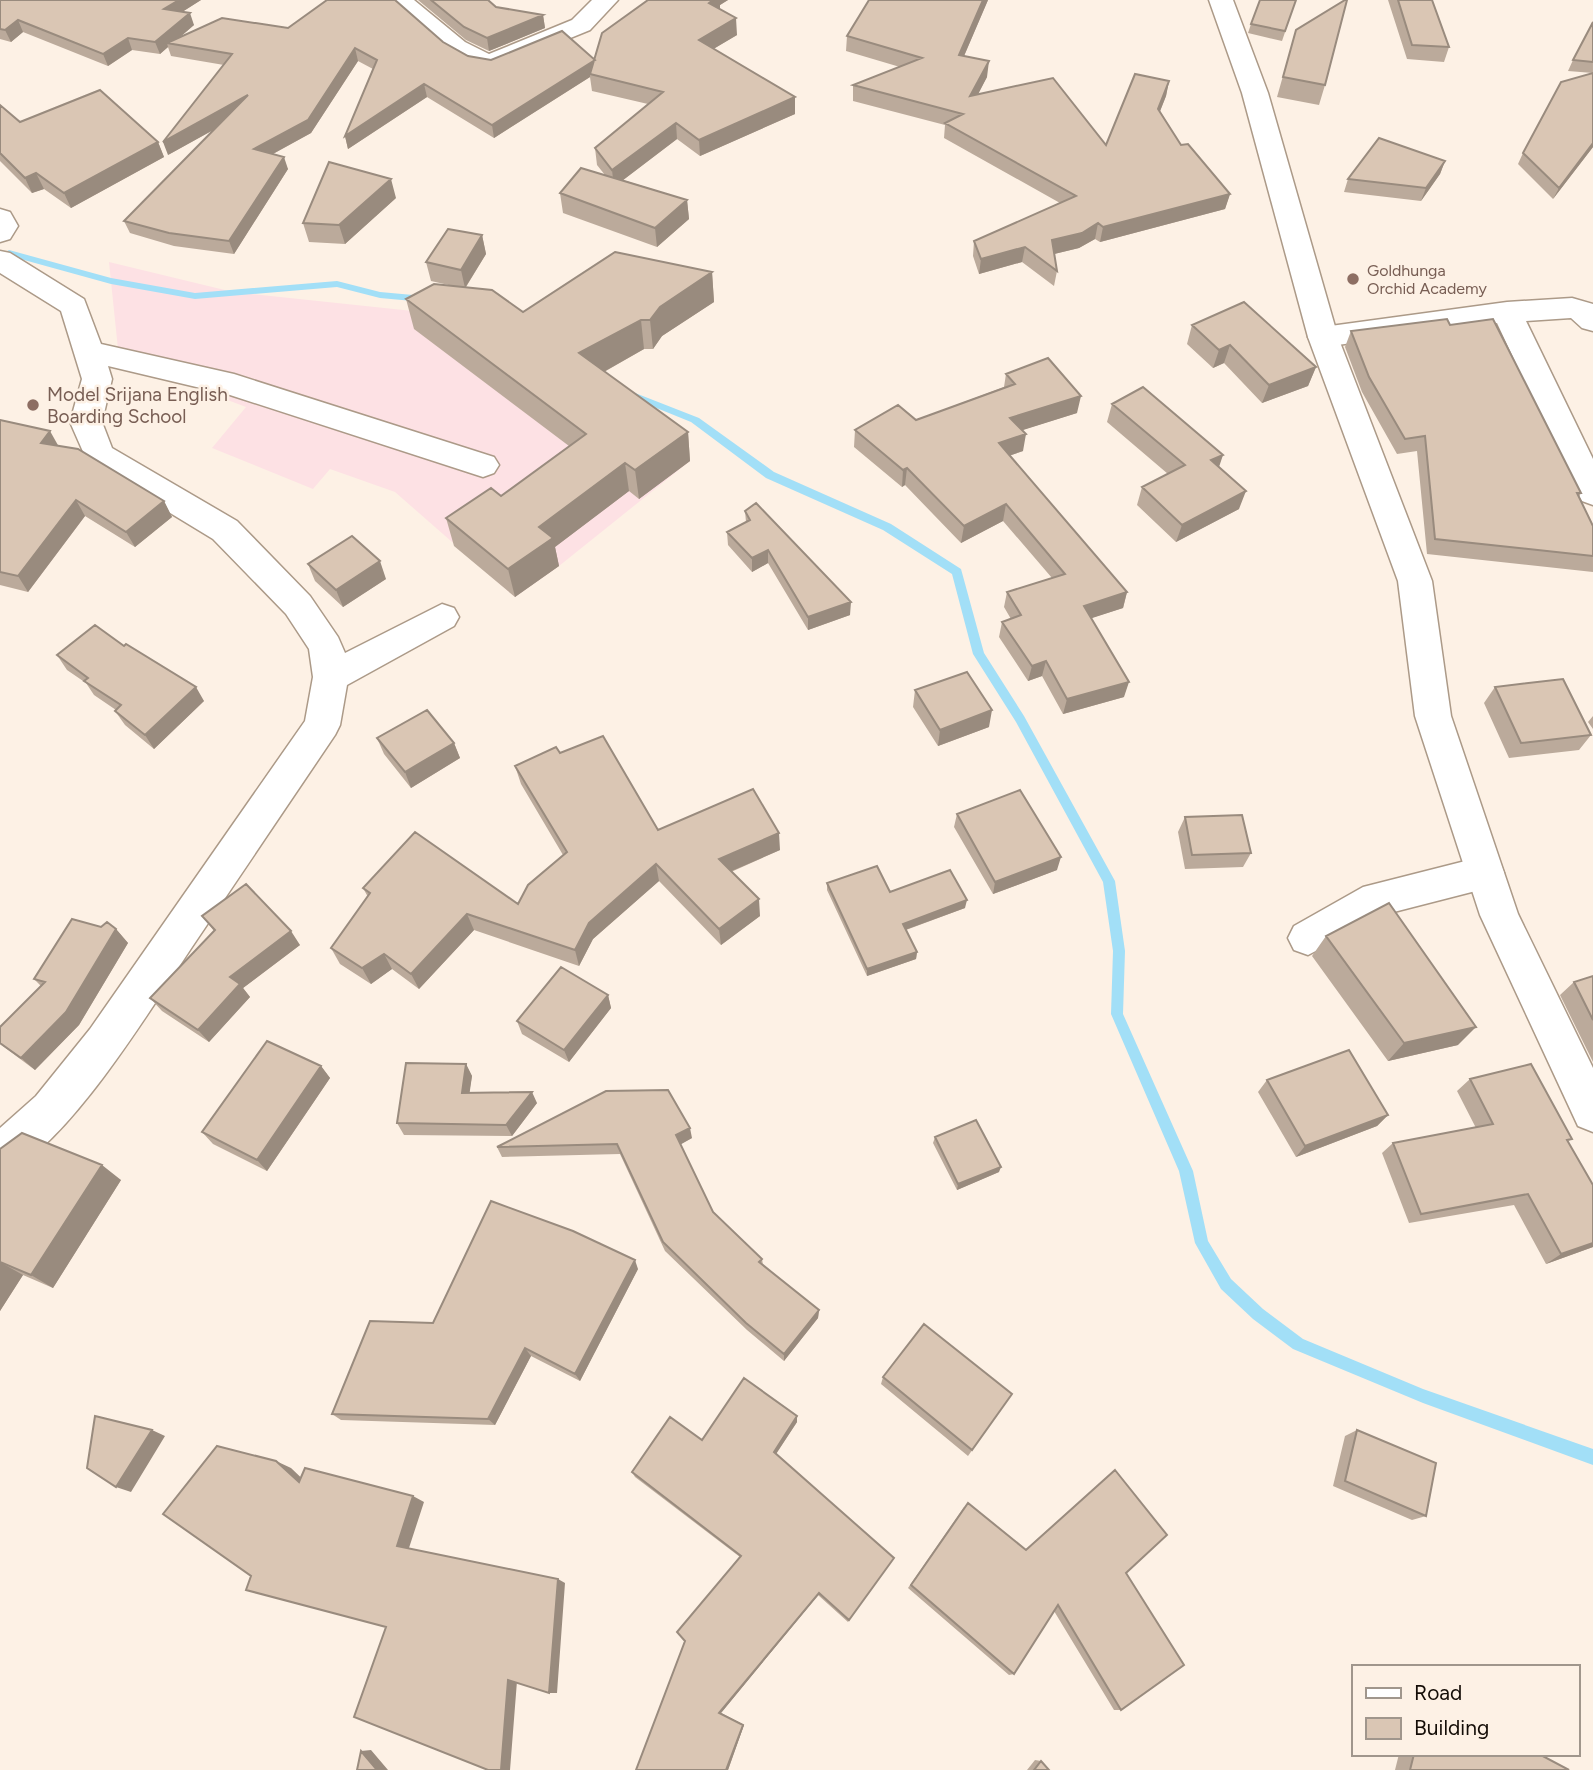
<svg xmlns="http://www.w3.org/2000/svg" width="1593" height="1770" font-family="Figtree,sans-serif">
<style>
.commercial{fill:#fde1e4}
.lines{fill:none;stroke-linecap:round;stroke-linejoin:round}
.stream{fill:#a2dff7;fill-rule:evenodd}
.street-casing{stroke:#ac9a88;stroke-width:3}
.secondary-casing{stroke:#ac9a88;stroke-width:3}
.street{fill:#fff;fill-rule:evenodd}
.secondary{fill:#fff;fill-rule:evenodd}
.wall{fill:#bbaa9b}
.shaded-wall{fill:#998b7e}
.building{fill:#dac6b4;stroke:#998b7e;stroke-width:2}
.education-dot{fill:#8d6e63;stroke:#fdf1e5;stroke-width:2.5}
.labels{text-anchor:middle;dominant-baseline:central;stroke-width:5;stroke-linejoin:round;paint-order:stroke}
.far-education-label{font-size:16px;fill:#785e54;stroke:#fdf1e5;text-anchor:start}
.education-label{font-size:19px;fill:#785e54;stroke:#fdf1e5;text-anchor:start}
</style>
<rect width="100%" height="100%" fill="#fdf1e5"/>
<path class="commercial" d="M109,262L233,292L498,320L690,461L559,566L515,597L395,492L330,469L313,489L212,448L246,407L119,359Z"/>
<g class="lines">
<path class="stream" d="M9,250L111,278L195,293L337,281L380,292L424,296L429,299L424,302L380,298L337,287L195,299L111,284L6,255L4,253Z
M630,391L699,418L774,472L891,524L961,569L984,653L1024,716L1115,881L1125,951L1123,1014L1193,1171L1208,1241L1231,1279L1263,1309L1303,1339L1423,1389L1593,1449V1465L1423,1403L1293,1349L1253,1319L1221,1289L1195,1243L1179,1171L1111,1014L1113,951L1103,882L1016,722L973,654L952,574L883,530L766,478L691,422L627,396V392Z"/>
<g class="street-casing">
<path id="street" d="M387,0H414L465,42L489,54L572,20L592,0H618L590,30L492,70L471,66L447,53Z
M0,251L10,253L84,299L101,344L234,374L494,457L499,465L494,473L483,477L230,395L108,366L112,379L102,422L112,448L237,521L310,596L338,637L345,653L442,604L454,608L459,617L454,626L347,685L340,725L335,735C287,806 240,876 192,947C151,1008 66,1150 0,1176V1128L36,1096L90,1029L305,721L313,677L309,649L286,614L213,539L88,463L70,422L82,379L61,311L0,273Z
M1572,298L1593,304V331L1582,328L1571,318L1526,321L1593,459V505L1582,501L1577,493L1497,323L1323,347L1312,344L1308,337L1312,330L1323,327L1507,302Z
M1485,856L1499,861L1504,873L1499,885L1386,914L1308,955L1294,950L1288,938L1294,926L1363,887Z"/>
</g>
<g class="secondary-casing">
<path id="secondary" d="M1209,0H1233L1268,93L1338,337L1432,581L1451,716L1518,914L1593,1068V1132L1578,1126L1480,915L1415,716L1398,581L1308,337L1242,93Z
M0,209L10,212L18,226L10,239L0,242Z"/>
</g>
<use href="#street" class="street"/>
<use href="#secondary" class="secondary"/>
</g>
<path class="wall" d="M0,0H201L182,12L194,25L180,37L288,28L443,42L468,56L491,60L594,59L648,0H728L720,5V9L737,35L713,49L795,114L700,156L677,139L623,180L687,200L689,219L657,247L563,213L560,193L605,175L597,165L595,148L648,104L592,91L590,77L494,138L427,97L348,149L345,136L373,69L358,61L311,133L273,154L288,169L234,254L174,246L130,233L124,221L215,129L168,155L224,65L171,56L168,47L160,54L132,50L108,66L23,32L11,42L0,39Z
M418,0H488L496,7L543,15L545,28L489,51L466,40Z
M869,0H988L964,56L987,77L977,95L1106,145L1169,81L1166,96L1160,111L1181,145L1230,194L1225,209L1100,242L1095,239L1079,248L1054,254L1057,271L1054,286L1022,262L979,274L973,256L974,241L1060,203L944,138L945,125L853,101V85L900,67L846,51L847,36Z
M1296,0L1282,41L1248,33L1251,24Z
M1388,0H1432L1449,47L1444,62L1407,59Z
M1593,22V73L1568,71L1573,60Z
M1296,30L1325,85L1319,105L1277,97Z
M1593,73V147L1553,199L1518,164L1523,153Z
M0,105L20,122L158,142L164,157L71,208L44,189L32,193L0,161Z
M1445,161L1440,174L1421,201L1344,192L1348,179Z
M396,198L345,244L309,242L303,223Z
M482,235L486,254L466,287L523,312L712,272L714,302L662,336L653,349H644L604,372L688,432L690,461L639,499L629,491L555,547L559,566L515,597L454,546L446,518L501,496L569,446L414,329L406,299L453,286L431,281L426,262Z
M1192,325L1316,367L1308,386L1262,403L1224,363L1213,368L1187,344Z
M1450,325L1581,493L1579,497L1593,526V572L1427,554L1417,451L1397,454L1362,392L1345,347L1351,331Z
M1006,374L1077,413L1022,430L1023,451L1009,456L1127,592L1123,608L1091,618L1124,697L1063,714L1042,676L1028,681L999,637L1002,622L1011,619L1004,607L1007,592L1052,578L1003,521L961,543L905,485L902,487L854,447L855,430L916,420L1004,387Z
M1112,404L1219,467L1239,509L1176,542L1137,505L1142,487L1168,474L1107,422Z
M0,420L58,446L164,501L172,517L135,547L85,516L28,592L0,585Z
M745,511L850,615L808,630L768,563L752,572L728,545L727,532L746,522Z
M308,564L386,579L343,607L315,581Z
M124,646L204,701L154,749L125,725L115,711L116,710L94,695L86,683L67,670L57,655Z
M1495,687L1591,735L1579,750L1509,758L1484,703Z
M915,690L989,727L938,746L913,707Z
M1593,716V729L1588,722Z
M377,738L454,743L460,758L411,788L384,754Z
M560,753L658,830L780,850L731,872L760,916L721,945L659,881L593,939L579,966L474,930L419,989L392,969L371,984L340,964L331,948L368,897L363,888L518,904L563,855L521,784L515,766Z
M957,814L1057,870L993,894L954,827Z
M1185,817L1251,853L1243,867L1185,869L1178,832Z
M827,883L890,892L965,908L906,930L917,952L916,959L867,976L827,890Z
M202,916L300,945L243,988L250,997L209,1042L162,1011L150,998L214,931Z
M116,929L128,943L79,1025L35,1070L0,1044V1027L41,986L34,979Z
M1326,936L1458,1045L1388,1061L1312,956Z
M1593,976V1062L1560,995L1574,982Z
M608,995L611,1008L569,1062L522,1034L517,1021Z
M466,1064L472,1076L469,1093L537,1103L512,1136L404,1135L397,1123Z
M321,1066L330,1078L267,1171L213,1144L202,1132Z
M1470,1079L1572,1139L1568,1141L1593,1247L1546,1264L1514,1205L1409,1223L1382,1153L1393,1143L1476,1128L1457,1091Z
M1267,1080L1388,1115L1377,1126L1296,1157L1258,1092Z
M935,1137L999,1172L957,1190L933,1143Z
M692,1138L680,1144L713,1212L762,1259L763,1265L819,1310L818,1318L784,1361L747,1330L665,1251L620,1154L502,1157L497,1147Z
M0,1149L121,1180L53,1288L23,1275L0,1311Z
M638,1269L580,1381L531,1356L495,1425L341,1420L332,1414L433,1323Z
M883,1377L1012,1394L968,1456L881,1384Z
M797,1416V1422L776,1454L894,1558L848,1622L818,1595L721,1713L744,1725L728,1770H636L740,1557L635,1477L632,1472L702,1440Z
M1357,1430L1426,1516L1412,1520L1333,1486L1345,1436Z
M1115,1470L1126,1573L1121,1710H1114L1054,1611L1014,1674L1009,1675L908,1588L964,1507L1025,1550Z
M1399,1754H1539L1569,1770H1395Z
M1035,1760L1041,1761L1049,1770H1027Z"/>
<path class="shaded-wall" d="M179,0H201L168,21L164,9Z
M712,0H728L720,5V12L709,3Z
M983,0H988L958,70L959,55Z
M190,13L194,25L172,44L167,43L168,47L160,54L155,42Z
M543,15L545,28L489,51L487,38Z
M736,18L737,35L700,57L699,40Z
M18,20L23,32L11,42L5,30Z
M128,38L132,50L108,66L103,54Z
M355,48L358,61L311,133L258,162L254,149Z
M595,60L590,74V77L494,138L492,125Z
M989,61L987,77L969,112L970,96Z
M1169,81L1166,96L1155,124L1158,109Z
M424,84L427,97L348,149L345,136Z
M248,95L253,108L168,155L163,142Z
M795,97V114L700,156L699,140Z
M676,123L677,139L614,187L612,170Z
M158,142L164,157L71,208L64,193Z
M1593,143V147L1553,199L1559,188Z
M284,157L288,169L234,254L229,241Z
M1445,161L1440,174L1421,201L1426,188Z
M36,173L44,189L32,193L25,178Z
M391,179L396,198L345,244L339,225Z
M1230,194L1225,209L1100,242L1103,227Z
M687,200L689,219L657,247L655,228Z
M1098,223L1095,239L1079,248L1050,255L1052,240Z
M482,235L486,254L465,288L461,270Z
M1025,247L1022,262L979,274L981,259Z
M712,272L714,302L662,336L653,349L650,320L660,307Z
M641,320L644,349L584,383L579,353Z
M1230,345L1224,363L1213,368L1219,350Z
M1316,367L1308,386L1262,403L1269,385Z
M1081,396L1077,413L1007,435L1010,418Z
M50,431L59,447L41,443Z
M688,432L690,461L639,499L635,470Z
M1026,434L1023,451L996,460L999,443Z
M1223,455L1217,473L1211,460Z
M625,463L629,491L555,547L559,566L515,597L508,569L539,527Z
M907,468L905,485L902,487L903,470Z
M1246,491L1239,509L1176,542L1182,525Z
M76,500L85,516L28,592L18,576Z
M164,501L172,517L135,547L126,532Z
M1006,504L1003,521L961,543L964,526Z
M768,550V563L752,572V558Z
M380,561L386,579L343,607L336,590Z
M1127,592L1123,608L1080,622L1084,606Z
M851,602L850,615L808,630V617Z
M1046,661L1042,676L1028,681L1032,666Z
M1129,682L1124,697L1063,714L1067,699Z
M196,687L204,701L154,749L145,735Z
M992,710L989,727L938,746L940,730Z
M454,743L460,758L411,788L405,772Z
M779,833L780,850L720,876L719,859Z
M1061,857L1057,870L993,894L995,882Z
M656,864L659,881L593,939L579,966L575,950L589,923Z
M759,899L760,916L721,945L719,929Z
M967,900L965,908L902,931L903,924Z
M467,914L474,930L419,989L411,974Z
M116,929L128,943L79,1025L35,1070L21,1058Z
M291,931L300,945L243,988L250,997L209,1042L198,1030L230,977Z
M917,952L916,959L867,976V969Z
M384,954L392,969L371,984L362,968Z
M608,995L611,1008L569,1062L564,1050Z
M1476,1027L1458,1045L1388,1061L1404,1043Z
M466,1064L472,1076L468,1104L462,1093Z
M321,1066L330,1078L267,1171L257,1160Z
M532,1092L537,1103L512,1136L506,1125Z
M1388,1115L1377,1126L1296,1157L1305,1146Z
M690,1128L692,1138L678,1146L676,1135Z
M102,1165L121,1180L53,1288L31,1275Z
M1001,1167L999,1172L957,1190L958,1184Z
M1593,1243V1247L1546,1264L1561,1254Z
M635,1260L638,1269L580,1381L575,1374Z
M0,1262L23,1275L0,1311Z
M819,1310L818,1318L784,1361V1354Z
M525,1348L531,1356L495,1425L488,1419Z
M797,1416V1422L774,1457V1452Z
M152,1430L165,1436L131,1492L116,1487Z
M276,1461L291,1468L313,1489L299,1482Z
M413,1496L424,1502L408,1551L397,1546Z
M558,1579L565,1583L557,1693H549Z
M819,1593L818,1595L721,1713L744,1725L728,1770H726L719,1713Z
M508,1680L517,1681L510,1770H501Z
M371,1750L388,1770H377L361,1751Z"/>
<path class="building" d="M0,0H179L164,9L190,13L155,42L128,38L103,54L18,20L5,30L0,29Z
M327,0H395L443,42L468,56L491,60L562,31L595,60L492,125L424,84L345,136L377,60L355,48L308,120L254,149L284,157L229,241L169,233L124,221L248,95L163,142L232,54L167,43L222,18L288,28Z
M431,0H488L496,7L543,15L487,38L464,27Z
M648,0H713L709,3L736,18L699,40L795,97L699,140L676,123L612,170L595,148L663,92L590,74L602,33Z
M869,0H983L959,55L989,61L970,96L1053,78L1106,145L1135,74L1169,81L1158,109L1181,145L1188,144L1230,194L1103,227L1098,223L1082,233L1052,240L1057,271L1025,247L981,259L974,241L1076,196L945,123L963,114L853,85L922,58L847,36Z
M1260,0H1296L1285,31L1251,24Z
M1345,0H1347L1325,85L1283,77L1296,30Z
M1398,0H1432L1449,47L1412,45Z
M1593,22V62L1573,60Z
M1593,73V143L1559,188L1523,153L1561,82Z
M100,90L158,142L64,193L36,173L25,178L0,153V105L20,122Z
M1379,138L1445,161L1426,188L1348,179Z
M329,162L391,179L339,225L303,223Z
M581,168L687,200L655,228L560,193Z
M448,229L482,235L461,270L426,262Z
M615,252L712,272L660,307L650,320H641L579,353L688,432L635,470L625,463L539,527L553,538L508,569L446,518L491,488L501,496L586,434L406,299L434,284L492,290L523,312Z
M1244,302L1316,367L1269,385L1230,345L1219,350L1192,325Z
M1447,319L1450,325L1493,319L1581,493H1577L1593,526V556L1435,539L1425,436L1405,439L1369,377L1351,331Z
M1048,358L1081,396L1010,418L1026,434L999,443L1127,592L1084,606L1129,682L1067,699L1046,661L1032,666L1002,622L1021,615L1007,592L1065,574L1006,504L964,526L907,468L903,470L855,430L898,405L916,420L1015,384L1006,374Z
M1143,387L1223,455L1211,460L1246,491L1182,525L1142,487L1185,465L1112,404Z
M0,420L50,431L41,443L78,449L164,501L126,532L76,500L18,576L0,572Z
M756,503L851,602L808,617L768,550L752,558L727,532L750,520L745,511Z
M352,536L380,561L336,590L308,564Z
M95,625L124,646L126,644L196,687L145,735L115,711L121,705L84,681L88,678L57,655Z
M967,672L992,710L940,730L915,690Z
M1563,679L1591,735L1521,743L1495,687Z
M427,710L454,743L405,772L377,738Z
M603,736L658,830L753,789L779,833L719,859L759,899L719,929L656,864L589,923L575,950L467,914L411,974L384,954L362,968L331,948L370,893L363,888L415,832L518,904L528,885L567,852L515,766L556,747L560,753Z
M1020,790L1061,857L995,882L957,814Z
M1242,815L1251,853L1192,855L1185,817Z
M877,866L890,892L950,870L967,900L903,924L917,952L867,969L827,883Z
M246,884L291,931L230,977L240,984L198,1030L150,998L215,930L202,916Z
M1389,903L1476,1027L1404,1043L1326,936Z
M72,919L101,927L107,922L116,929L66,1012L21,1058L0,1043V1027L45,982L34,979Z
M561,967L608,995L564,1050L517,1021Z
M1593,976V1020L1574,982Z
M267,1041L321,1066L257,1160L202,1132Z
M1349,1050L1388,1115L1305,1146L1267,1080Z
M406,1063L466,1064L462,1093L532,1092L506,1125L397,1123Z
M1531,1064L1572,1139L1567,1140L1593,1185V1243L1561,1254L1528,1194L1421,1214L1393,1143L1493,1124L1470,1079Z
M668,1090L690,1128L676,1135L713,1212L762,1259L759,1262L819,1310L784,1354L746,1323L663,1242L617,1144L497,1147L606,1091Z
M976,1120L1001,1167L958,1184L935,1137Z
M22,1133L102,1165L31,1275L0,1262V1149Z
M491,1201L573,1231L635,1260L575,1374L525,1348L488,1419L332,1414L370,1321L433,1323Z
M924,1324L1012,1394L972,1450L883,1377Z
M744,1378L797,1416L774,1452L894,1558L849,1620L819,1593L719,1713L743,1725L726,1770H636L685,1641L677,1632L741,1556L632,1472L670,1417L702,1440Z
M95,1416L152,1430L116,1487L87,1468Z
M1357,1430L1436,1463L1426,1516L1345,1481Z
M217,1446L276,1461L299,1482L305,1468L413,1496L397,1546L558,1579L549,1693L508,1680L501,1770H488L354,1717L386,1627L246,1590L251,1576L163,1514Z
M1115,1470L1167,1535L1126,1573L1184,1665L1121,1710L1058,1605L1014,1674L911,1585L968,1503L1026,1550Z
M361,1751L377,1770H357Z
M1414,1754H1539L1569,1770H1410Z
M1041,1761L1049,1770H1034Z"/>
<g class="education-dot">
<circle cx="1353" cy="279" r="7"/>
<circle cx="33" cy="405" r="7"/>
</g>
<g class="labels">
<g class="far-education-label">
<text x="1367" y="270">Goldhunga<tspan x="1367" dy="18">Orchid Academy</tspan></text>
</g>
<g class="education-label">
<text x="47" y="394">Model Srijana English<tspan x="47" dy="22">Boarding School</tspan></text>
</g>
</g>
<rect x="1352" y="1665" width="228" height="91" fill="#fdf1e5" stroke="#a0968c" stroke-width="2"/>
<rect x="1366" y="1688" width="35" height="10" fill="#ffffff" stroke="#a0968c" stroke-width="2"/>
<text x="1414" y="1700" font-size="21" fill="#140d07">Road</text>
<rect x="1366" y="1718" width="35" height="21" fill="#dac6b4" stroke="#a0968c" stroke-width="2"/>
<text x="1414" y="1735" font-size="21" fill="#140d07">Building</text>
</svg>
